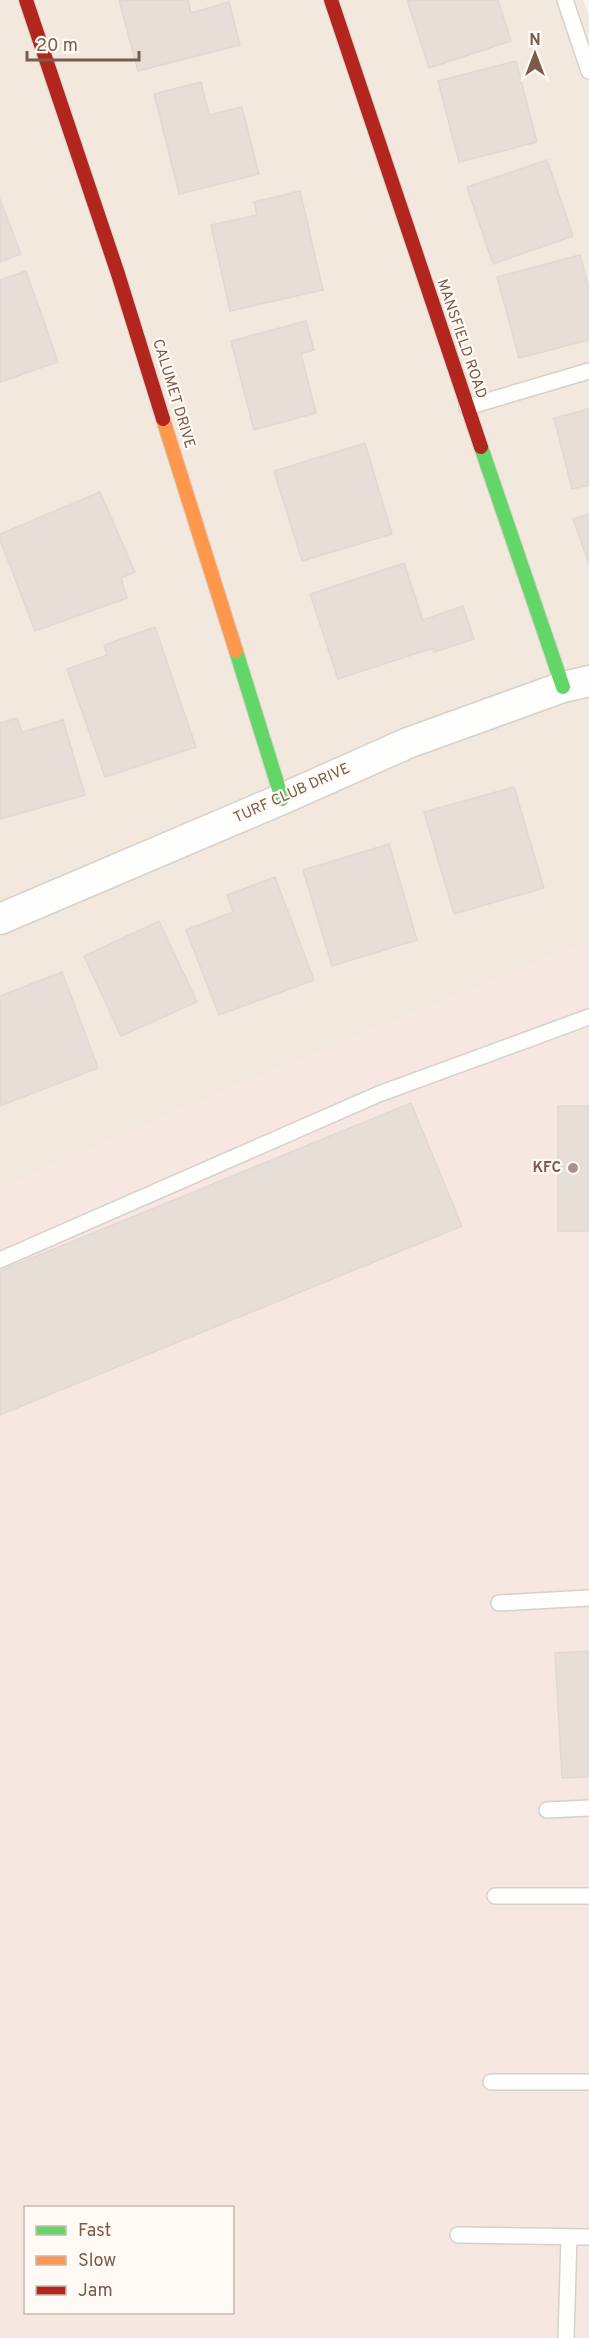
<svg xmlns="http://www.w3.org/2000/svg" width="589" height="2338" font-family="Overpass,sans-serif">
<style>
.residential{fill:#f2e8de}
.commercial{fill:#f6e8e1;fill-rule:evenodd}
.building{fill:#e6ded7;stroke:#e2d8d2;stroke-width:1.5}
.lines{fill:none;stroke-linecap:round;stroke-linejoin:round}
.lane-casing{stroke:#d7d1cb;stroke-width:18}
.street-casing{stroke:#d7d1cb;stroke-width:33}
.fast-casing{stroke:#d9d2cb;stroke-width:16}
.slow-casing{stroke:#d9d2cb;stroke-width:16}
.jam-casing{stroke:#d9d2cb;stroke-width:16}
.lane{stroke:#fefefd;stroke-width:15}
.street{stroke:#fefefd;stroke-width:30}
.fast{stroke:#63d668;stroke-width:14}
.slow{stroke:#ff974d;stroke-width:14}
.jam{stroke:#b3261e;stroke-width:14}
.poi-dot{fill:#a69286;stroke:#fffaf3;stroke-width:2}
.labels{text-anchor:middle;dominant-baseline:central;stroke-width:4.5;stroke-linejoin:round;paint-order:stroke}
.street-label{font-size:15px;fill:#7a5c4d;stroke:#fffaf3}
.poi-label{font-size:15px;font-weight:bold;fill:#7a5c4d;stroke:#fffaf3;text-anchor:end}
</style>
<rect width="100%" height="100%" fill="#f9f5f0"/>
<path class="residential" d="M0,0H583L589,16V942L242,1084L0,1189Z"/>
<path class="commercial" d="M589,942V2338H0V1189L242,1084ZM26,2208H232V2312H26Z"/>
<path class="building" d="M119,0H188L191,13L229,2L240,45L138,71Z
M407,0H498L511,41L429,68Z
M516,61L537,142L459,162L438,81Z
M201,82L209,115L242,107L259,174L179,194L154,94Z
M547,160L573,236L493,264L467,187Z
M300,191L323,290L230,311L211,225L257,215L254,202Z
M0,199L21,254L0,262Z
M580,255L589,289V340L519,358L497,277Z
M26,271L58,362L0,382V280Z
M306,321L314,350L301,354L316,413L254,430L231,341Z
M589,409V485L572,489L554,418Z
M365,443L392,534L302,561L274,471Z
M100,492L135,572L121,578L127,598L35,631L0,540V534Z
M589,514V564L573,519Z
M404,563L423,620L463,606L474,639L434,652L433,648L338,679L310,594Z
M155,627L196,747L105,777L67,669L107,655L104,645Z
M17,718L22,732L63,720L85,795L0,819V723Z
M514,787L544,888L454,914L424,812Z
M389,844L417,940L332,966L303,870Z
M275,877L314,980L219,1015L186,930L233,912L227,895Z
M159,921L197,1002L121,1036L84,956Z
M62,972L98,1068L0,1106V996Z
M411,1103L462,1226L0,1415V1271Z
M558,1106H589V1231H558Z
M589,1651V1777L562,1778L555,1653Z"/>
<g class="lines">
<g class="lane-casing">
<path id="lane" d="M565,0L589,71
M467,407L589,371
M0,1260L379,1094L589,1017
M499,1603L589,1598
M547,1810L589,1808
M495,1896H589
M491,2082H589
M458,2235L589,2237
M566,2338L569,2237"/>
</g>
<g class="street-casing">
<path id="street" d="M0,919L282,799L408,743L563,687L589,681"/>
</g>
<g class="fast-casing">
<path id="fast" d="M481,447L563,687
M236,651L282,799"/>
</g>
<g class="slow-casing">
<path id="slow" d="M163,419L236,651"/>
</g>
<g class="jam-casing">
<path id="jam" d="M26,0L118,274L163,419
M331,0L481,447"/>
</g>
<use href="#lane" class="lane"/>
<use href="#street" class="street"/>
<use href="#fast" class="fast"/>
<use href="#slow" class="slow"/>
<use href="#jam" class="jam"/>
</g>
<circle class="poi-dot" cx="573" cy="1168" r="6"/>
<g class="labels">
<g class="street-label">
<text transform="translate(461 339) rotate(71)">MANSFIELD ROAD</text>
<text transform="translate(173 394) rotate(73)">CALUMET DRIVE</text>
<text transform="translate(292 794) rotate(-24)">TURF CLUB DRIVE</text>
</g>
<g class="poi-label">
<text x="561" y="1168">KFC</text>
</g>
</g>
<rect x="24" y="2206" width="210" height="108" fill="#fffaf3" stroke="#cabbb1" stroke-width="1.5"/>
<rect x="36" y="2226" width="30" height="9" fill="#63d668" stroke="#cabbb1" stroke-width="1.5"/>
<text x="78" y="2236" font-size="18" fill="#7a5c4d">Fast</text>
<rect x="36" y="2256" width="30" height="9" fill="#ff974d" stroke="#cabbb1" stroke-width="1.5"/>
<text x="78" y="2266" font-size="18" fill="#7a5c4d">Slow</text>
<rect x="36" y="2286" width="30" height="9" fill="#b3261e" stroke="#cabbb1" stroke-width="1.5"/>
<text x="78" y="2296" font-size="18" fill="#7a5c4d">Jam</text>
<g transform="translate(535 54)" stroke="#fffaf3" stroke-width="4.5" paint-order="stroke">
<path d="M0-4.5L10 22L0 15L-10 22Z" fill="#7a5c4d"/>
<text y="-9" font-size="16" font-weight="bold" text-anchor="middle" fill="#7a5c4d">N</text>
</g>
<path d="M27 51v9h112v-9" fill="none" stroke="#7a5c4d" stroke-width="3"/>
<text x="36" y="51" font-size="18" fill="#7a5c4d" stroke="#fffaf3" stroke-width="4.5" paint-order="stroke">20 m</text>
</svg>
